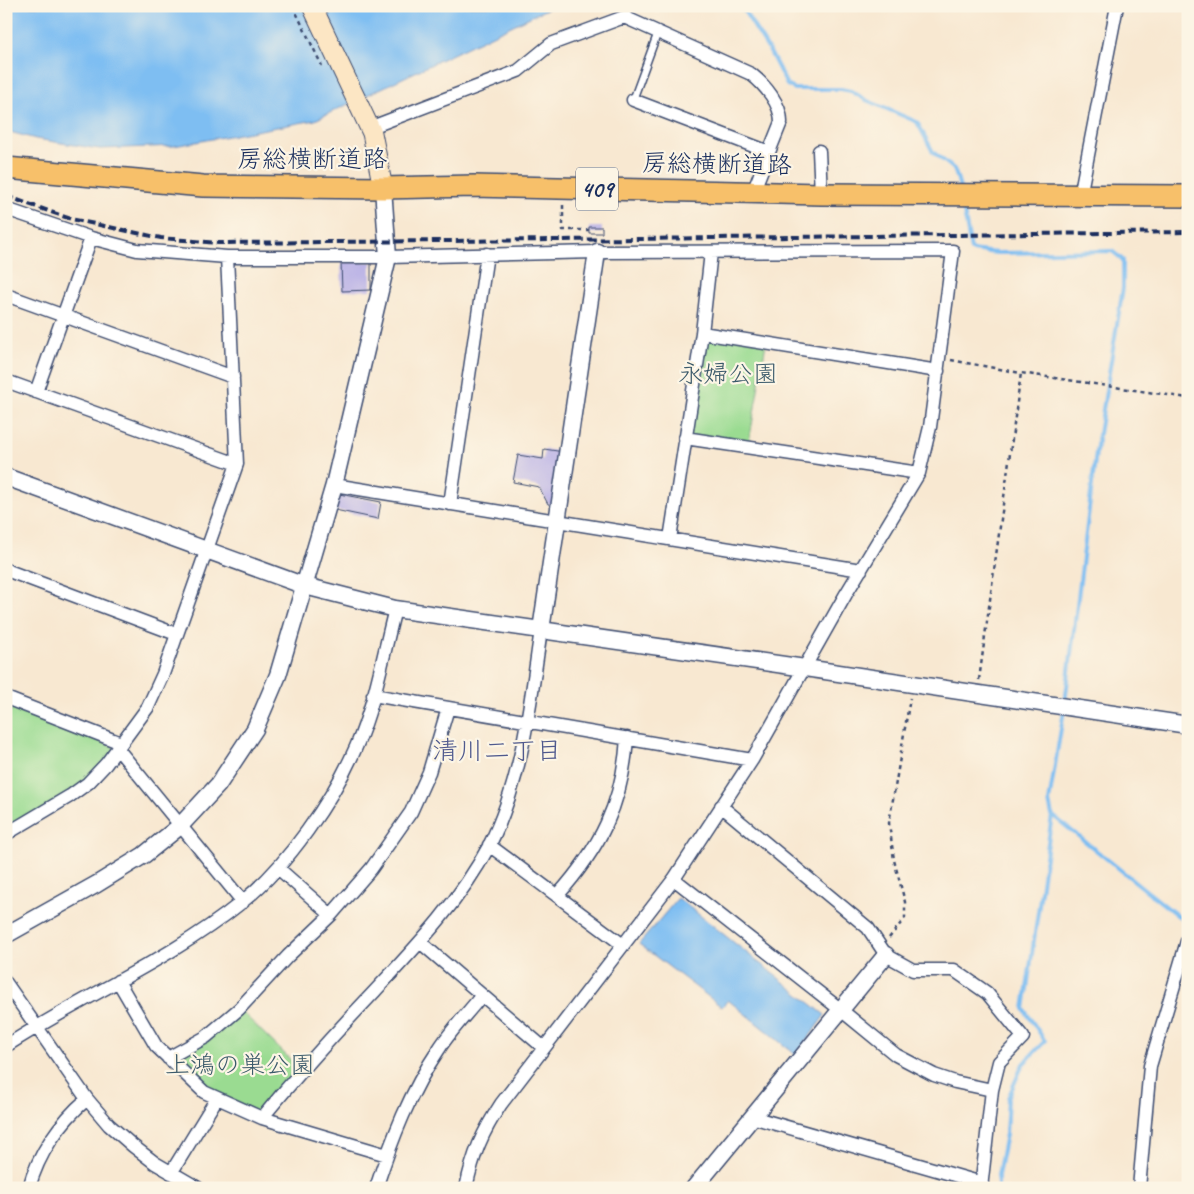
<svg xmlns="http://www.w3.org/2000/svg" width="1194" height="1194" font-family="Caveat,'Klee One',sans-serif">
<style>
.green{fill:#9adb91;stroke:#5a8578}
.water{fill:#7ebef2;stroke:#4c76a8}
.lines{fill:none;stroke-linecap:round;stroke-linejoin:round}
.stream{stroke:#7ebef2;stroke-width:4}
.building{fill:#b2aae6}
.service-casing{stroke:#3c4b6f;stroke-width:9}
.minor-casing{stroke:#3c4b6f;stroke-width:15}
.tertiary-casing{stroke:#3c4b6f;stroke-width:19}
.secondary-casing{stroke:#3c4b6f;stroke-width:21}
.trunk-casing{stroke:#3c4b6f;stroke-width:24}
.path{stroke:#3c4b6f;stroke-width:2.5;stroke-dasharray:4 4;stroke-linecap:butt}
.service{stroke:#fff;stroke-width:6}
.minor{stroke:#fff;stroke-width:12}
.tertiary{stroke:#fff;stroke-width:16}
.secondary{stroke:#fce6c4;stroke-width:19}
.trunk{stroke:#f7c06b;stroke-width:21}
.rail{stroke:#1b2f5e;stroke-width:4;stroke-dasharray:8 4;stroke-linecap:butt}
.labels{text-anchor:middle;dominant-baseline:central;stroke-width:4.5;stroke-linejoin:round;paint-order:stroke}
.shield{fill:#fcf5e5;stroke:#5e6a86;stroke-width:1}
.shield-label{font-size:24px;font-weight:bold;fill:#1b2f5e}
.street-label{font-size:25px;fill:#1b2f5e;stroke:#fcf5e5}
.park-label{font-size:25px;fill:#3b5a6b;stroke:#fcf5e5}
.neighbourhood-label{font-size:26px;fill:#505a8e;stroke:#fcf5e5}
</style>
<rect width="100%" height="100%" fill="#fcf5e5"/>
<filter id="ink" filterUnits="userSpaceOnUse"><feTurbulence type="fractalNoise" baseFrequency=".02" numOctaves="2"/><feDisplacementMap in="SourceGraphic" scale="10" xChannelSelector="R" yChannelSelector="G"/><feConvolveMatrix kernelMatrix="1 2 1 2 8 2 1 2 1" color-interpolation-filters="sRGB"/></filter>
<filter id="wash" filterUnits="userSpaceOnUse"><feTurbulence type="fractalNoise" baseFrequency=".0096" numOctaves="4" result="noise"/><feDisplacementMap in="SourceGraphic" scale="20" xChannelSelector="R" yChannelSelector="G"/><feGaussianBlur stdDeviation="1.12" result="paint"/><feColorMatrix in="noise" values="0 0 0 0 0 0 0 0 0 0 0 0 0 0 0 0 0 1.4 0 .05"/><feComposite in="paint" operator="in"/></filter>
<g filter="url(#wash)">
<rect width="100%" height="100%" fill="#f8e8d1"/>
<path class="green" d="M702,333L766,343L748,448L685,438Z
M6,701L117,748L88,783L6,833Z
M239,1009L301,1070L262,1118L223,1101L168,1058Z"/>
<path class="water" d="M6,6H553L315,120L174,146L100,149L36,139L6,131Z
M678,898L825,1015L796,1055L728,1000L722,1007L639,944Z"/>
<g class="lines">
<path class="stream" d="M741,6L770,52L787,85L795,89H841L851,91L866,100L917,122L933,152L954,169L958,180L960,189
M962,201L971,250L997,253L1112,251L1123,260V288L1096,452L1065,703
M1052,815L1188,924
M998,1188V1175L1006,1134L1008,1098L1023,1064L1045,1041L1024,1009L1052,815L1049,802L1064,710"/>
</g>
<g id="blocks">
<path class="building" d="M589,227H602V233H589Z
M341,262H371V290L342,291Z
M544,449L564,452L556,505L548,504L539,487L513,482L518,455L543,459Z
M339,494L381,502L378,519L335,510Z"/>
</g>
</g>
<g filter="url(#ink)">
<use href="#blocks" fill-opacity="0" stroke="#3c4b6f" stroke-width="1"/>
<g class="lines">
<g class="service-casing">
<path id="service" d="M624,17L630,6
M633,100L658,32"/>
</g>
<g class="minor-casing">
<path id="minor" d="M633,100L769,152
M369,128L518,71L551,44L624,17L751,74C765,85 781,104 781,122L753,192
M819,151L821,194
M1080,196L1117,6
M6,209L91,238L137,250L227,257H388L597,252L953,251L930,427L919,473L846,594L752,760L674,879L501,1104C482,1133 473,1154 466,1188
M6,295L233,377
M702,333L938,371
M6,381L237,464
M36,392L91,238
M685,438L919,473
M334,485L861,570
M450,504L487,254
M670,539L702,333L711,252
M6,570L176,634
M373,695L752,760
M6,698L121,743
M117,748L243,902
M721,806L868,928L886,955L913,970H954L987,993L1023,1037L999,1062L992,1090L981,1188
M6,834L70,796L88,783L106,764L148,707L163,674L237,464L227,257
M489,845L623,945
M278,868L331,915
M674,879L841,1010L896,1055L934,1075L955,1082L992,1090
M557,896C600,848 623,803 627,738
M420,942L544,1048
M118,981L156,1046L204,1092L262,1118L387,1155
M6,983L87,1099L109,1125L133,1146L155,1163L198,1188
M6,1046C83,996 170,960 242,902C287,866 333,800 356,747C375,704 383,655 395,609
M168,1058L206,1037L239,1009L288,956L331,915L371,869L411,812L429,772L448,708
M752,1117L982,1183
M262,1118C298,1074 336,1032 375,991C417,946 460,901 489,846C523,779 530,703 541,630
M171,1173L217,1098
M29,1188C38,1154 60,1122 87,1099
M376,1188C392,1139 410,1092 439,1049C451,1030 468,1013 482,995
M1139,1188L1150,1066L1188,938"/>
</g>
<g class="tertiary-casing">
<path id="tertiary" d="M6,477L305,586L395,609L805,668L1188,725
M541,630L597,252
M6,935L97,884L144,855L180,826L218,785L255,729L278,675L334,485L388,257L383,188
M694,1188L886,955"/>
</g>
<g class="secondary-casing">
<path id="secondary" d="M312,6L372,133L383,188"/>
</g>
<g class="trunk-casing">
<path id="trunk" d="M6,168L203,186L383,188L474,186L821,194L1188,196"/>
</g>
<path class="path" d="M293,6L322,66
M563,205V230H589
M951,360L1021,373L1188,398
M979,680L1021,373
M889,938L905,918V902L894,860L889,823L910,698"/>
<use href="#service" class="service"/>
<use href="#minor" class="minor"/>
<use href="#tertiary" class="tertiary"/>
<use href="#secondary" class="secondary"/>
<use href="#trunk" class="trunk"/>
<path class="rail" d="M6,196L71,219L161,238L218,243L557,240L1188,232"/>
</g>
</g>
<g class="labels">
<rect class="shield" x="576" y="167.5" width="42" height="43" rx="4"/>
<g class="shield-label">
<text x="597" y="189">409</text>
</g>
<g class="street-label">
<text x="312" y="159">房総横断道路</text>
<text transform="translate(717 164) rotate(1)">房総横断道路</text>
</g>
<g class="park-label">
<text x="728" y="374">永婦公園</text>
<text x="240" y="1065">上鴻の巣公園</text>
</g>
<g class="neighbourhood-label">
<text x="497" y="750">清川二丁目</text>
</g>
</g>
<rect width="1194" height="1194" fill="none" stroke="#fcf5e5" stroke-width="25"/>
</svg>
